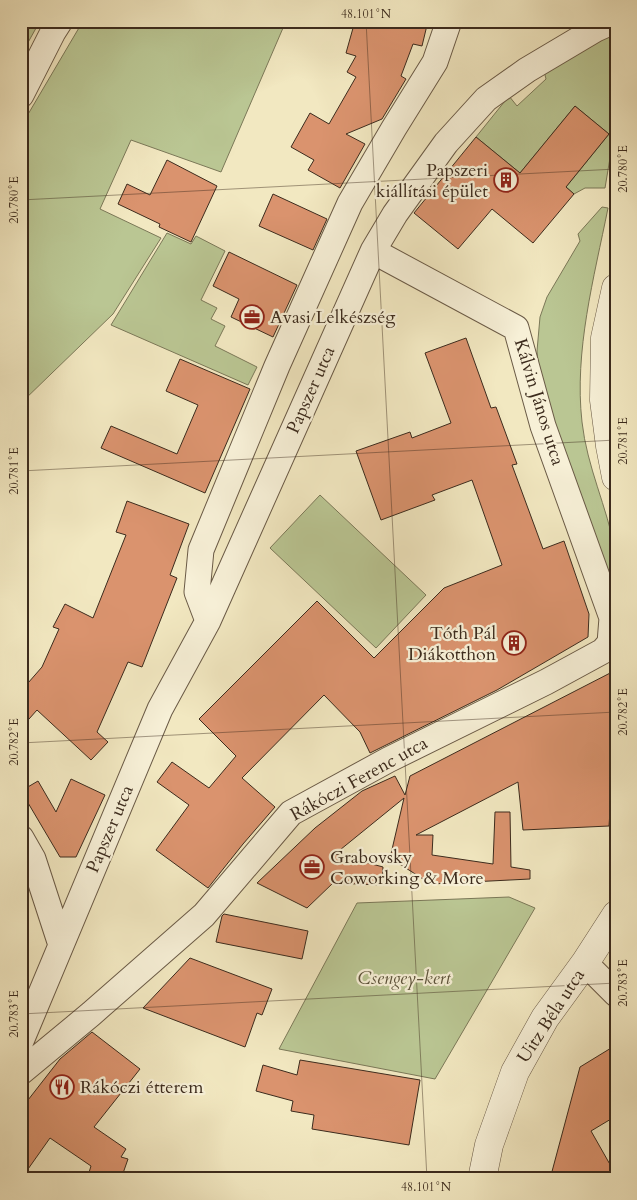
<svg xmlns="http://www.w3.org/2000/svg" width="637" height="1200" font-family="Cardo,serif">
<style>
.green{fill:#bac693;stroke:#7b7858}
.building{fill:#da936e;stroke:#3c2b1d}
.lines{fill:none;stroke-linecap:round;stroke-linejoin:round}
.minor-casing{stroke:#6a5a46;stroke-width:27}
.tertiary-casing{stroke:#6a5a46;stroke-width:29}
.minor{stroke:#f7f0d7;stroke-width:25}
.tertiary{stroke:#f7f0d7;stroke-width:28}
.ticks{fill:none;stroke:#3c2b1d;stroke-width:1;stroke-opacity:0.45}
.labels{text-anchor:middle;dominant-baseline:central;stroke-width:4.5;stroke-linejoin:round;paint-order:stroke}
.poi-label{font-size:18px;fill:#3c2b1d;stroke:#f7f0d7;text-anchor:start}
.street-label{font-size:18px;fill:#3c2b1d;stroke:#f7f0d7}
.park-label{font-size:18px;font-style:italic;fill:#5c523a;stroke:#f7f0d7}
.neatline{fill:none;stroke:#3c2b1d;stroke-width:2}
.ticks-label{font-size:12px;text-anchor:middle;fill:#3c2b1d}
</style>
<rect width="100%" height="100%" fill="#f2e8c1"/>
<filter id="stains"><feTurbulence type="fractalNoise" baseFrequency=".004" numOctaves="4"/><feColorMatrix values="0 0 0 0 .2 0 0 0 0 .09 0 0 0 0 .02 0 0 0 .5 -.17"/></filter>
<radialGradient id="worn" r=".72"><stop offset=".6" stop-color="#630" stop-opacity="0"/><stop offset="1" stop-color="#630" stop-opacity=".3"/></radialGradient>
<path class="green" d="M21,21H40L21,55Z
M83,21H286L221,172L131,140L100,209L161,238L113,314L21,403V129L27,116Z
M616,29V122L605,188H585L574,194L566,187L609,134L575,106L520,173L476,137L509,96L517,106L546,79L544,71Z
M602,207L608,208C594,278 574,351 582,422C587,467 607,507 615,550C619,567 616,587 616,603L541,395L537,351L540,317L547,297L580,241L578,234Z
M167,233L191,244L196,236L225,251L201,300L217,308L211,319L225,326L215,346L257,367L248,385L111,325Z
M320,495L426,595L376,648L270,548Z
M509,897L535,908L435,1079L279,1049L357,903Z"/>
<path class="building" d="M355,21H428L422,46L413,44L401,76L406,79L382,119L346,134L365,144L340,188L308,170L314,160L291,147L310,113L329,124L356,77L347,72L356,56L346,53Z
M575,106L609,134L566,187L574,194L533,243L492,209L458,249L414,213L476,137L520,173Z
M167,160L217,186L191,242L159,227L160,224L118,204L127,184L150,195Z
M273,194L327,219L313,250L259,226Z
M229,252L297,285L273,337L231,317L239,299L213,286Z
M466,338L491,408L496,407L517,464L512,465L543,549L564,541L589,614L588,637L497,690L370,753L360,732L324,695L242,778L275,807L243,844L208,888L156,850L189,805L157,782L172,762L209,788L236,756L199,719L317,601L374,658L444,588L502,565L472,480L432,495L435,500L381,520L356,451L410,432L412,438L451,423L425,353Z
M180,359L250,389L205,493L101,448L111,426L177,454L198,405L166,391Z
M127,501L189,524L170,575L177,578L142,667L128,662L97,732L108,742L91,760L37,710L21,728V691L42,667L59,629L53,627L65,604L93,618L126,535L116,532Z
M616,670V725L609,826L523,830L518,782L416,835H433L432,855L493,864L495,812H510L511,867L530,870V879L431,884L390,858L404,798L335,854L383,867L382,885L333,883L307,908L257,883L315,828L362,791L395,776L405,795L410,776Z
M71,779L105,795L76,857H60L21,791L38,781L56,812Z
M224,914L308,931L302,959L216,942L222,916Z
M190,958L272,989L262,1015L257,1013L245,1047L143,1008Z
M92,1032L140,1069L94,1127L126,1149L121,1157L128,1159L121,1179H87L91,1166L50,1138L21,1179V1109L60,1059Z
M616,1045V1116L591,1131L616,1175V1179H550L580,1067Z
M300,1060L420,1080L409,1145L312,1129L314,1115L291,1111L293,1101L256,1091L263,1065L297,1075Z"/>
<g class="lines">
<g class="minor-casing">
<path id="minor" d="M21,95L53,32L60,21
M208,621L197,592L201,550L277,366L350,203L394,128L435,62L449,21
M21,838L33,859L61,945
M585,963L616,994
M21,1041L160,709L208,621L373,251L395,214L446,143L486,99L527,70L596,29L614,21
M21,1072L91,1014L204,915L291,813L388,760L546,682L603,651L610,643L612,618L543,426L516,328L373,251"/>
</g>
<g class="tertiary-casing">
<path id="tertiary" d="M616,288L605,338L604,400L610,446L616,477
M482,1179L489,1145L515,1072L545,1018L585,963L616,915"/>
</g>
<use href="#minor" class="minor"/>
<use href="#tertiary" class="tertiary"/>
</g>
<path class="ticks" d="M366,21L427,1179M21,200L616,169M21,471L616,440M21,743L616,712M21,1014L616,983M21,1177V1179"/>
<defs>
<g id="building-ring" transform="scale(1.25)"><circle r="9.5" fill="#f7f0d7" stroke="#8f2418" stroke-width="1.5"/><path d="M-4-6H4V6H1V3H-1V6H-4ZM-2.5-4.3h1.7v1.8h-1.7ZM.8-4.3h1.7v1.8H.8ZM-2.5-1h1.7V.8h-1.7ZM.8-1h1.7V.8H.8Z" fill="#8f2418"/></g>
<g id="office-ring" transform="scale(1.25)"><circle r="9.5" fill="#f7f0d7" stroke="#8f2418" stroke-width="1.5"/><path d="M-6-3h4V-5.5h4V-3h4V5H-6ZM-1-4.5V-3h2v-1.5ZM-6 0V1H6V0Z" fill="#8f2418"/></g>
<g id="restaurant-ring" transform="scale(1.25)"><circle r="9.5" fill="#f7f0d7" stroke="#8f2418" stroke-width="1.5"/><path d="M-5-6h1v4h1v-4h1v4h1v-4h1v5L-1.5 .5V6h-2V.5L-5-1ZM5-6V6H3V1.5H1.5Q1.5-4 5-6Z" fill="#8f2418"/></g>
</defs>
<g fill-rule="evenodd">
<use href="#building-ring" x="506" y="180"/>
<use href="#office-ring" x="252" y="317"/>
<use href="#building-ring" x="514" y="643"/>
<use href="#office-ring" x="312" y="867"/>
<use href="#restaurant-ring" x="62" y="1087"/>
</g>
<g class="labels">
<g class="poi-label">
<text x="488" y="170" text-anchor="end">Papszeri<tspan x="488" dy="21">kiállítási épület</tspan></text>
<text x="270" y="317">Avasi Lelkészség</text>
<text x="496" y="633" text-anchor="end">Tóth Pál<tspan x="496" dy="21">Diákotthon</tspan></text>
<text x="330" y="857">Grabovsky<tspan x="330" dy="21">Coworking &amp; More</tspan></text>
<text x="80" y="1087">Rákóczi étterem</text>
</g>
<g class="street-label">
<text transform="translate(311 390) rotate(-66)">Papszer utca</text>
<text transform="translate(539 402) rotate(73)">Kálvin János utca</text>
<text transform="translate(359 779) rotate(-29)">Rákóczi Ferenc utca</text>
<text transform="translate(110 829) rotate(-67)">Papszer utca</text>
<text transform="translate(551 1016) rotate(-57)">Uitz Béla utca</text>
</g>
<g class="park-label">
<text x="404" y="978">Csengey-kert</text>
</g>
</g>
<rect width="637" height="1200" fill="none" stroke="#f2e8c1" stroke-width="55"/>
<rect x="28" y="28" width="582" height="1144" class="neatline"/>
<g class="ticks-label">
<text x="366" y="18">48.101°N</text>
<text transform="translate(623 169) rotate(-90)" y="4">20.780°E</text>
<text transform="translate(14 200) rotate(-90)" y="4">20.780°E</text>
<text transform="translate(623 441) rotate(-90)" y="4">20.781°E</text>
<text transform="translate(14 471) rotate(-90)" y="4">20.781°E</text>
<text transform="translate(623 712) rotate(-90)" y="4">20.782°E</text>
<text transform="translate(14 742) rotate(-90)" y="4">20.782°E</text>
<text transform="translate(623 983) rotate(-90)" y="4">20.783°E</text>
<text transform="translate(14 1014) rotate(-90)" y="4">20.783°E</text>
<text x="426" y="1191">48.101°N</text>
</g>
<rect width="100%" height="100%" filter="url(#stains)"/>
<rect width="100%" height="100%" fill="url(#worn)"/>
</svg>
